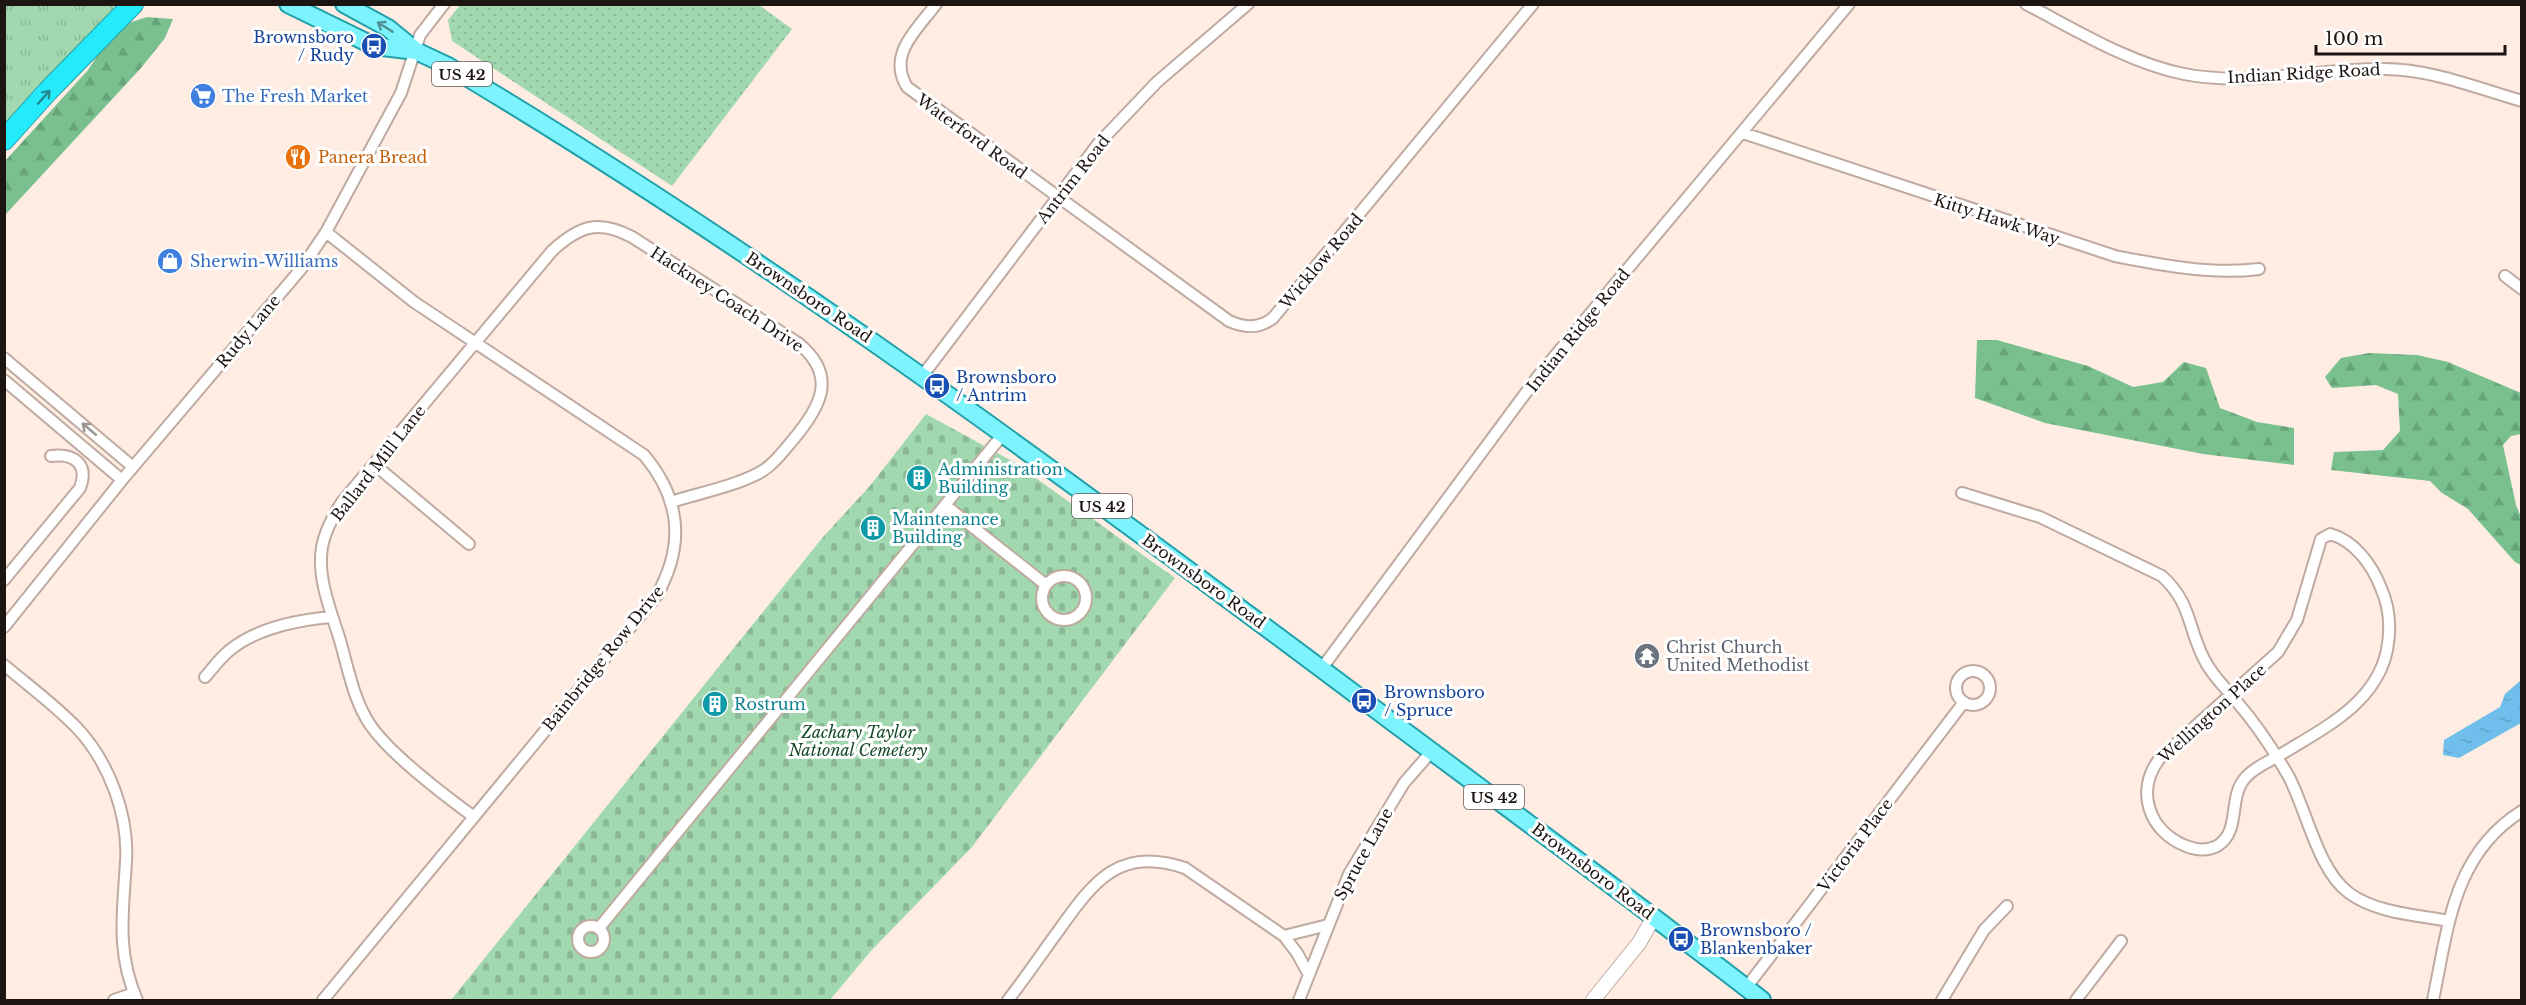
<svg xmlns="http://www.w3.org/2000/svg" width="2526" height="1005" font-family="'Libre Baskerville',serif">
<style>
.grass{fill:url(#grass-tufts)}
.forest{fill:url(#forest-firs)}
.cemetery{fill:url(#cemetery-stones)}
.park{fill:url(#park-dots)}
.water{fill:url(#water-ripples)}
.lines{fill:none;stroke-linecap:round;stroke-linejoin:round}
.minor-casing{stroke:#bfaaa0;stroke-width:14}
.tertiary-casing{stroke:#bfaaa0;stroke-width:16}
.primary-casing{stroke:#22a0a9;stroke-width:20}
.motorway-casing{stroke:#22a0a9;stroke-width:22}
.minor{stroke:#fff;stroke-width:10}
.tertiary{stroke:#fff;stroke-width:14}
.primary{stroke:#7cf3fd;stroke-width:16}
.motorway{stroke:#24ebfb;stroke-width:20}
.oneway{stroke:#518f93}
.oneway2{stroke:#218b92}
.oneway3{stroke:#999694}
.labels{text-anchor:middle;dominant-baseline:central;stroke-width:6;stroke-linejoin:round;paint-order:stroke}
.shield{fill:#fff;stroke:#615b58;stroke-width:1.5}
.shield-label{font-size:15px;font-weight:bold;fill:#1d1511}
.transit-label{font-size:16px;fill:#164399;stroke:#fff;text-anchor:start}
.street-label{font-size:16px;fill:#1d1511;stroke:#fff}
.shop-label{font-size:16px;fill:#366cbe;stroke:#fff;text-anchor:start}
.food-label{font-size:16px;fill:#c56008;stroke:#fff;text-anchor:start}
.culture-label{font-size:16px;fill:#0d838f;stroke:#fff;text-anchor:start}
.worship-label{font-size:16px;fill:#5b616d;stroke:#fff;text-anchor:start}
.park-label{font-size:16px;font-style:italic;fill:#154a29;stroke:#fff}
</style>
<defs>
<pattern id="grass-tufts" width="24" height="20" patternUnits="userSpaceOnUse" patternTransform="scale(1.5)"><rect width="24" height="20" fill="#a2d8b0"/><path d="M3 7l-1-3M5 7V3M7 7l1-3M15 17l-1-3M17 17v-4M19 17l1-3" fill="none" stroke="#8bb896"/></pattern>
<pattern id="forest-firs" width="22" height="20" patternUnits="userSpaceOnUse" patternTransform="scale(1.5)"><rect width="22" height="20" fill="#79c08e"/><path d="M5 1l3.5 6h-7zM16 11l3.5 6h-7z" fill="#68a479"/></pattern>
<pattern id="cemetery-stones" width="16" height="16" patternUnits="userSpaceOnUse" patternTransform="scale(1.5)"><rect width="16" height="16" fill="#a2d8b0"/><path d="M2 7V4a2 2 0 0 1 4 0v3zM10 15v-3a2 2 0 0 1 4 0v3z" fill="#8bb896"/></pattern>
<pattern id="park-dots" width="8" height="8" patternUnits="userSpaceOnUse" patternTransform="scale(1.5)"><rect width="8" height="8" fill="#a2d8b0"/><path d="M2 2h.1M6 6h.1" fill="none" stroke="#8bb896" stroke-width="1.8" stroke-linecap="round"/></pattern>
<pattern id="water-ripples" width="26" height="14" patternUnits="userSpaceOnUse" patternTransform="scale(1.5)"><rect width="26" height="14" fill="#6fbeeb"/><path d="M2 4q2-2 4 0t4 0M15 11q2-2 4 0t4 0" fill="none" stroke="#60a2c8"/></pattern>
</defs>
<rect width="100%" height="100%" fill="#ffede4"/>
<path class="grass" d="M6,5H114V8L57,67L5,127Z"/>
<path class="forest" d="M147,17L173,19L165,38L141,68L5,215V161L88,70L116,27Z
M1977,340H1997L2088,366L2133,387L2163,382L2184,362L2206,368L2220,408L2257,422L2294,428V465L2203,454L2045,423L1975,398Z
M2369,353L2417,355L2448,362L2521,393V434L2511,436L2503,445L2516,505L2521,517V565L2515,562L2468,509L2442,493L2430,481L2331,470L2334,452L2383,450L2400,431L2398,394L2376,385L2332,388L2325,377L2341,358Z"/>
<path class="cemetery" d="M926,414L1012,461L1175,578L972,847L870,952L830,1000H451L823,537L869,487Z"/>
<path class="park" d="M460,5H759L792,29L672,186L452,41L448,20Z"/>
<path class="water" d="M2521,680V723L2459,758L2443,755L2444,740L2500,707L2505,694Z"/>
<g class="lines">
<g class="minor-casing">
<path id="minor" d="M936,4C917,30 887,54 907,87L1229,321C1245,328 1259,329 1273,318L1533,4
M2026,4C2076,30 2129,63 2184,74C2250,87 2318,68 2384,69C2431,69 2477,88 2522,101
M1743,133L2115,256C2161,265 2212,275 2259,269
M2505,276L2522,289
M4,358L133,467
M923,375L1098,144L1157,82L1248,4
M4,380L122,480
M375,465L469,544
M1962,493L2040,517L2162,576C2192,604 2187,626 2204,659C2212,676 2226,688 2237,702C2257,725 2274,751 2289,777C2307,812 2318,870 2349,893C2376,913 2417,915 2449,921
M945,505L1046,585
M2330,534C2355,541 2372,565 2381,588C2390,608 2391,629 2387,650C2376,704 2322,729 2280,755C2268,762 2255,767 2246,777C2227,797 2242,831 2217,846C2207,851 2196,850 2186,846C2148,831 2135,790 2160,758L2278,652L2297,620L2321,539Z
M1042 598a22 22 0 1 1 44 0a22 22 0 1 1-44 0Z
M4,580L80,488C89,464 74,453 51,456
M4,627L122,480L301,269L326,232L401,93L420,35L444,4
M4,665C29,686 55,705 77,728C109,762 129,815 126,862C123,912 116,952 137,1000
M1322,668L1539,375L1849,4
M1956 688a17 17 0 1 1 34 0a17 17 0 1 1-34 0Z
M205,677C213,668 220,658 230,650C257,628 298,620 331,617
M474,817C444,795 392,756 371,726C353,700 348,667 339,637C330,609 317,577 322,547C325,530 333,516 342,502L552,251C579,226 598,219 632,237L798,343C839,376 820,408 792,441C782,453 772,466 759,473C732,487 699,493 671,502
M578 939a13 13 0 1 1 26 0a13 13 0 1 1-26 0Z
M599,928L1004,433
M1284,936L1328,925
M1746,988L1964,702
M114,1000L134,993
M323,1000L657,595C685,545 681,499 644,455L414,302L326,232
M1008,1000C1026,977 1042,953 1059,930C1094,881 1119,846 1185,868L1284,936L1297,953L1309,975
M1299,1000L1349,874L1404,783L1432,751
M1942,1000L1984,930L2007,906
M2076,1000L2121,941
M2433,1000C2448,928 2453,854 2522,811"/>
</g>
<g class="tertiary-casing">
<path id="tertiary" d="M1593,1000L1639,943L1654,917"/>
</g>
<g class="primary-casing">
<path id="primary" d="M288,4L374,46L416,51L448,66C769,257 1068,479 1367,703C1499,802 1632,899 1762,1000
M344,4L388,28L416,51"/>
</g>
<g class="motorway-casing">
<path id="motorway" d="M4,140L48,91L133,4"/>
</g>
<use href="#minor" class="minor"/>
<use href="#tertiary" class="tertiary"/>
<use href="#primary" class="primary"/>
<use href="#motorway" class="motorway"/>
</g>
<defs><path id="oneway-shaft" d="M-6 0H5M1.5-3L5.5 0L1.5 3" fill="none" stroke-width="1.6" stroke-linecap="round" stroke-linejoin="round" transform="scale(1.5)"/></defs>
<use class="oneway" href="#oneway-shaft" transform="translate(385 27) rotate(-148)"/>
<use class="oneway2" href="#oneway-shaft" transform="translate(44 97) rotate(-48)"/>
<use class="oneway3" href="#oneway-shaft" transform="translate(89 429) rotate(-140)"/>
<defs>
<g id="bus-disc" transform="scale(1.35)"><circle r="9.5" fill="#1a4fb4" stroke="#fff"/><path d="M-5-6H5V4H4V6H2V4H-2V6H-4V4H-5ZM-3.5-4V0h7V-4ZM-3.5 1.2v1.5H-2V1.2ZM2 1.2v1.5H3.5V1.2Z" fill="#fff"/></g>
<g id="supermarket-disc" transform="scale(1.35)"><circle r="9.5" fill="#3f7fe0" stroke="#fff"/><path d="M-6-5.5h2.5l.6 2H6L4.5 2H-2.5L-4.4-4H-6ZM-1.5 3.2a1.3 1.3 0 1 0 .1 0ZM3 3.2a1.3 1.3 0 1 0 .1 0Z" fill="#fff"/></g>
<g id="restaurant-disc" transform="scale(1.35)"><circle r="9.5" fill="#e8710a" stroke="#fff"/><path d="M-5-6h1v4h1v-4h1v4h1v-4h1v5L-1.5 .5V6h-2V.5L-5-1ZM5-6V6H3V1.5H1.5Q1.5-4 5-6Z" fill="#fff"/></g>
<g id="shop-disc" transform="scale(1.35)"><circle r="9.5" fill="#3f7fe0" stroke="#fff"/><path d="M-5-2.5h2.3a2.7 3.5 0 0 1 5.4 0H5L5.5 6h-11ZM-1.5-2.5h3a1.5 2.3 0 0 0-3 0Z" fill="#fff"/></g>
<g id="building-disc" transform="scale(1.35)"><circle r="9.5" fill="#0f9aa8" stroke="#fff"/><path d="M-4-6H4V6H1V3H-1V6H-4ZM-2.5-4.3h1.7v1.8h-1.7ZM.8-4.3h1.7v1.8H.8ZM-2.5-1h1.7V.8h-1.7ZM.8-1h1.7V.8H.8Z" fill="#fff"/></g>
<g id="temple-disc" transform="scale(1.35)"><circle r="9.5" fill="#6b7280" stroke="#fff"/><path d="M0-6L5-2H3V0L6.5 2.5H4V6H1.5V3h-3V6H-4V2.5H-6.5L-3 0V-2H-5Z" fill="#fff"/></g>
</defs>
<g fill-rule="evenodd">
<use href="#bus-disc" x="374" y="46"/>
<use href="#supermarket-disc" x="203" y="96"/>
<use href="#restaurant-disc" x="298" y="157"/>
<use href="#shop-disc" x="170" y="261"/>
<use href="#bus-disc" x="937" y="386"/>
<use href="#building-disc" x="919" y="478"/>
<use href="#building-disc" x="873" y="528"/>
<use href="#temple-disc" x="1647" y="656"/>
<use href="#bus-disc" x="1364" y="701"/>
<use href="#building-disc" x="715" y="704"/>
<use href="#bus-disc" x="1681" y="939"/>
</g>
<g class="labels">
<g class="shield">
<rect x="432" y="62" width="60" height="24" rx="4.5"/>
<rect x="1072" y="494" width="60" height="24" rx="4.5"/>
<rect x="1464" y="785" width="60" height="24" rx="4.5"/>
</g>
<g class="shield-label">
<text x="462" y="74">US 42</text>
<text x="1102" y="506">US 42</text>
<text x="1494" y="797">US 42</text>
</g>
<g class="transit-label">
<text x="354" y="37" text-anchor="end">Brownsboro<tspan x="354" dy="18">/ Rudy</tspan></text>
<text x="956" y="377">Brownsboro<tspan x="956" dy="18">/ Antrim</tspan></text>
<text x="1384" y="692">Brownsboro<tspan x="1384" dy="18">/ Spruce</tspan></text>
<text x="1700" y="930">Brownsboro /<tspan x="1700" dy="18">Blankenbaker</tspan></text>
</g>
<g class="street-label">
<text transform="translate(2304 73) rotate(-3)">Indian Ridge Road</text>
<text transform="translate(972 136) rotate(36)">Waterford Road</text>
<text transform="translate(1073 179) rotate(-52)">Antrim Road</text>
<text transform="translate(1997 219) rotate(18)">Kitty Hawk Way</text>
<text transform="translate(1321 261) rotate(-50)">Wicklow Road</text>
<text transform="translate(809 297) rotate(34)">Brownsboro Road</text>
<text transform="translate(727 299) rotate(33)">Hackney Coach Drive</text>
<text transform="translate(1578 330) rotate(-51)">Indian Ridge Road</text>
<text transform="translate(248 331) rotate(-50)">Rudy Lane</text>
<text transform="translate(378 463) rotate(-52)">Ballard Mill Lane</text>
<text transform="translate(1204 581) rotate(36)">Brownsboro Road</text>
<text transform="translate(603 658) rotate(-51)">Bainbridge Row Drive</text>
<text transform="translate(2212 713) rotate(-42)">Wellington Place</text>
<text transform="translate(1855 845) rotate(-53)">Victoria Place</text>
<text transform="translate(1363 854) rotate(-61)">Spruce Lane</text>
<text transform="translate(1593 871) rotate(37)">Brownsboro Road</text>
</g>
<g class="shop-label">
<text x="222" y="96">The Fresh Market</text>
<text x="190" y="261">Sherwin-Williams</text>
</g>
<g class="food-label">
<text x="318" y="157">Panera Bread</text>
</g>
<g class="culture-label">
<text x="938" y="469">Administration<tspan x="938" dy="18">Building</tspan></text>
<text x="892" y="519">Maintenance<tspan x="892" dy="18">Building</tspan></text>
<text x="734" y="704">Rostrum</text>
</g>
<g class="worship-label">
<text x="1666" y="647">Christ Church<tspan x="1666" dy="18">United Methodist</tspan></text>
</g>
<g class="park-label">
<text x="858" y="732">Zachary Taylor<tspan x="858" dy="18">National Cemetery</tspan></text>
</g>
</g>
<rect width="2526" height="1005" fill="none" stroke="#1d1511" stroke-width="12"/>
<path d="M2316 45v9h189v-9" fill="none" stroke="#1d1511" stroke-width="3"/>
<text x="2325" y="45" font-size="18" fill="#1d1511" stroke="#ffffff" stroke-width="4.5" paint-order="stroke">100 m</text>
</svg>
